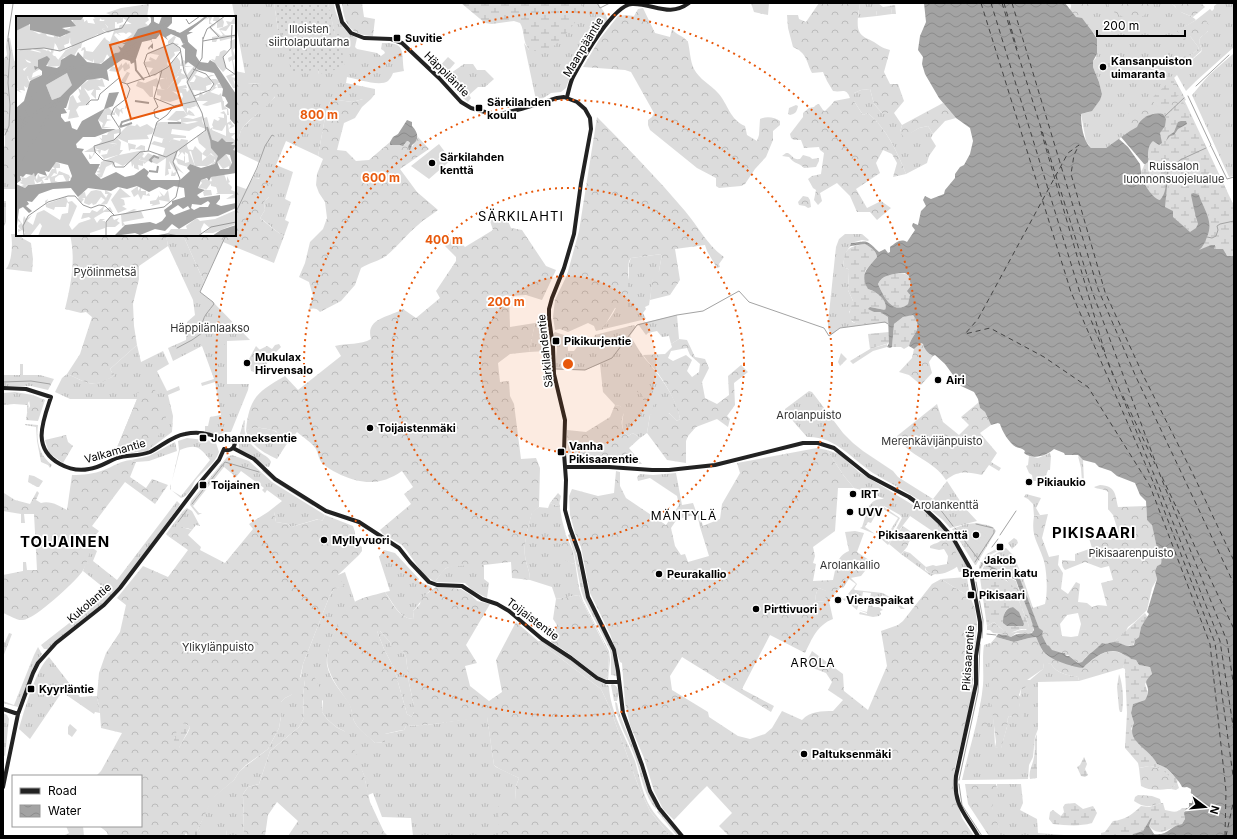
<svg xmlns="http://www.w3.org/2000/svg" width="1237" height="839" font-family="Inter,sans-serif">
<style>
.grass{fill:url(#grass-tufts);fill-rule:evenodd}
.forest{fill:url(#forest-crowns);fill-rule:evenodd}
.wetland{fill:url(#wetland-marsh);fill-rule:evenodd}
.garden{fill:url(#garden-dots)}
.pitch{fill:#dcdcdc}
.water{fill:url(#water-waves);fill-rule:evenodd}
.pier{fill:#fff}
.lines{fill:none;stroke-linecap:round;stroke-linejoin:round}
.stream{stroke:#a3a3a3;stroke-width:1}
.ferry{stroke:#444;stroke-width:1;stroke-dasharray:5 4;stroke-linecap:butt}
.secondary{stroke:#222;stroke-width:4}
.ring{fill:none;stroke:#e8590c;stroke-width:2;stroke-dasharray:2 4}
.poi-dot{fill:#000;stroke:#fff;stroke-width:1.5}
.labels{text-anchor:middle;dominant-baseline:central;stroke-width:3.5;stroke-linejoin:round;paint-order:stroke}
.park-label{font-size:11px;fill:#333;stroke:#fff}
.poi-label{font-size:11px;font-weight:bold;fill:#000;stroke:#fff;text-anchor:start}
.street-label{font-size:11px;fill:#000;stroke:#fff}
.neighbourhood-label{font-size:12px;letter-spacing:1px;fill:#000;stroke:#fff}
.quarter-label{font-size:13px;letter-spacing:1px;fill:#000;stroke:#fff}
.district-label{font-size:15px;font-weight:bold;letter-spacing:1px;fill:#000;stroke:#fff}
.inset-river{fill:none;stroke:#a3a3a3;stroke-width:2}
.inset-road{fill:none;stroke:#999;stroke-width:1}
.view{fill:#e8590c;fill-opacity:0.15;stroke:#e8590c;stroke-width:2}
.inset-edge{fill:none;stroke:#000;stroke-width:2}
.centre{fill:#e8590c;stroke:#fff;stroke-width:2}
.ring-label{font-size:12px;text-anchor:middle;font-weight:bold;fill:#e8590c;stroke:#fff;stroke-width:3.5;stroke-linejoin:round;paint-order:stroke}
</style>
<defs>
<pattern id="grass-tufts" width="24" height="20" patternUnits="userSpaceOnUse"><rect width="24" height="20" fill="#dcdcdc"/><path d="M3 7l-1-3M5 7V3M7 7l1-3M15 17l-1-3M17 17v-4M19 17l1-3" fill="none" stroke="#bbb"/></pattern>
<pattern id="forest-crowns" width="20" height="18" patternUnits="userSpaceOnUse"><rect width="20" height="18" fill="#dcdcdc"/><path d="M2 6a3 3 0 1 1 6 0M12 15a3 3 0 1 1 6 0" fill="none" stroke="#bbb"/></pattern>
<pattern id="wetland-marsh" width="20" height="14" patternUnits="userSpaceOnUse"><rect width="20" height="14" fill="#dcdcdc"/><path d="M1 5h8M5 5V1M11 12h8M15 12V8" fill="none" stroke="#bbb"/></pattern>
<pattern id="garden-dots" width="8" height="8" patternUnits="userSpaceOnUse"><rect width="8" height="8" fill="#dcdcdc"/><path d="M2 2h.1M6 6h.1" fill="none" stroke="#bbb" stroke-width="1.8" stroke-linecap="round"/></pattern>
<pattern id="water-waves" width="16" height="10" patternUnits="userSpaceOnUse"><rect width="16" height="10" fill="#a3a3a3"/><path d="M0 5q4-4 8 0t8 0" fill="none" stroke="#8b8b8b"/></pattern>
</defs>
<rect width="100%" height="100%" fill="#fff"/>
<path class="grass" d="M232,3H274L278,30H281L318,69L319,74L339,34L335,35L328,3H334C335,15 343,33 357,38L355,47L357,49L377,53L381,56L385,53L384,51L381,49L382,43C407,42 401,52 404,71L393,73C392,76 390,79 388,81C380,87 357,79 347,77L346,83L375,89V94L371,99H363L352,102L331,99L326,112L318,156L286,141L276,165L293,172L285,199L291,202L285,220L289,222L284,236C275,231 269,224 260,218L265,210L264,202L269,197L259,178H253L260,163L235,151L241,130L244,126L275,97L262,84L242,83L235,81V71L245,73Z
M581,3H598L606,15L608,21L571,74L566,88L561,92L551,93L542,99L536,100L524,43L529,50L583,5Z
M751,3H769L768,15L754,12Z
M860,3H878L883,7L895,5L896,14H892L891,8L876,11L877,16L858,18Z
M1070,3H1170C1175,5 1176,9 1181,12C1186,15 1191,15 1196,20L1210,9L1212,11L1214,9V6L1218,3H1234V47L1196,81L1186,91L1177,75L1174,78L1234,206V361L1111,145L1106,148H1091L1086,141L1081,114L1089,112L1102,94L1099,82L1093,67V61L1096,58L1097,51L1096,36ZM1196,20L1198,21L1208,31C1199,39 1197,38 1202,50L1201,52L1181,69L1178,65L1180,58L1189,57L1199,48L1190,36L1178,31Z
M1234,53V176L1229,177L1192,95L1209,75Z
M448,57L455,63L449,70L451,73L464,64H473L477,70H485L494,79L485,87H478L469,95L471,98L468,102C456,93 448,80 436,70Z
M870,89L874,104L882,113H894L902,125L900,132L911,134L910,133L919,128L928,126L933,134L931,138L936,146L929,156L927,163L906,174C898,153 886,128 868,113L863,115L854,101V93L861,90Z
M17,135V189H3L4,201H6V222L3,228V151Z
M845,234H862L869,240L868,241L862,240L851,243L850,246H851C845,251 843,260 844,267L848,269L849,272L848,290L853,301V306L849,312L852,322L863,325L840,328L831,335L828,328V323L836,247L839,239Z
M166,235H183L204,282L200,292L213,302L250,340L227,341V384H249L248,390L231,432H225L219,435L205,432V426H208L210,417L221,415L215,382L202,386L201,383L214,379L202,346L173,361L168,348L186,340L187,322L195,315L193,300L168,246Z
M662,254L659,271L652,281V286L649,305L645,307L646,309L643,313L646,319L604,329L602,326C613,321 623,291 628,280C630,272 627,265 631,258Z
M677,315L679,339L671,344L669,336L662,337L657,331L648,333L646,335L638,324Z
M542,322L547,351L529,352L535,323Z
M634,325L636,327L630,336C636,344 641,355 648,362C660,376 678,400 680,419L677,421L669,413L650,415L647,433L640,438L633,433L628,436C620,430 622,421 624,412L625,411L620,406L615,405L603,392L600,364L585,370L555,369L557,347L556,341L553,334L555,332L567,336L568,351H574L577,347C586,346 593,344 595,335ZM641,393L655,398L653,405Z
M279,344L281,347L276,352L273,351L268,358L259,350L267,346L272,349L275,345Z
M887,344V347L873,351L853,364L850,361L870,349Z
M137,345L141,362L163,351L169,364L157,371L167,391L179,386L180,390L168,395L173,416L172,432L147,451L117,454L116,450L137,399H70L55,392L62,378L67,374C91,384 89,388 114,376L110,369Z
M20,364H23V375H40L54,379L48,390L31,386H3V375H20Z
M809,391L812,392L843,433L853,443L863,451L893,471L898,477L933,499L947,481L964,507L977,521L950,528L943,520L927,507L928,506C910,493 891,484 873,473C851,458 835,436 807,437L785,412V409Z
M15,392L33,395L28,403L29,410L27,413V405L14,404L3,405V393Z
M244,420L245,421C242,435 250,445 261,453C265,456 269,457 271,462L269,467L264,466L253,456L239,449V437Z
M25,424L38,425C36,441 39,455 52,465L50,468L48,465L41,462L37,441L36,427L25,425Z
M256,427C274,431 276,427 286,445L277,459C264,453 251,446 246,431L250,428Z
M187,438L213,441L216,443L219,452C215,465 201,472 195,481C192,487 189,496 181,498L170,489L171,484V490L181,496L210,460C199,446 196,444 180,450L172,481L179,450L178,441Z
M175,442L177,451L149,461L136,462L131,460L149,456Z
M827,450L839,454L859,472L931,516L950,536L968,568L965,571L959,572L947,541L910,516L888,545L878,536H879L889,542L902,518L900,515L884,506V507L900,518L892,532L888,534L898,518L880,507L871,523L868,522L865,527L875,534L860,528L862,527C867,513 867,498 884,499L872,493L854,488L844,476Z
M1050,453L1051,456L1050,470H1048L1044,481H1033L1032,475L1029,473L1026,466L1028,465L1029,456L1038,458Z
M232,455L249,461L272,482L325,515L322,521L318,519L291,527L288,524L276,522L274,512H268L282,501L267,490L265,493L262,490L264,488L241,471L236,477L224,467L193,506L199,513H202L198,515L190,505L191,501L227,457Z
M1078,456L1083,460L1084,482H1082L1081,468Z
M263,470L313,505V506L275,482L262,471Z
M676,473L682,505L693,503L697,514L699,513L703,526L700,527L697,514L682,518L675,511L679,505L677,496L650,478L638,481L637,477L640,474L653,475Z
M29,475L34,476L43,481L39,487H37L28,482Z
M1026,494L1041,498L1036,508L1040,515L1034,516L1033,504L1028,499L1024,497Z
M177,501L180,504L179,506L125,580L108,599L48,649H44L41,645L109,592L83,571L91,547L97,551L93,561L117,580Z
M559,502L562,520L566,535L565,534V559L573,564L575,562L579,588L583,601L609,651L610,660L608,680L605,679L608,676L609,656L605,645L579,595L556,599L552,587L530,580C530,570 526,565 525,556C523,543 529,524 532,512L539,507L548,508L550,503L557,506Z
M187,508L192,511L200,526L196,525L192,530C183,525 174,529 168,536L166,534L183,511Z
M978,523C985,525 993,525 996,531L976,565H975L952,529L966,524Z
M570,534L576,552L585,593L589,604L610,646L614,659L617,676L611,675V655L610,650L584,599L581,590L574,553L568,535Z
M1014,538L1017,540L1018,543L1012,549L1008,543Z
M1003,545L1005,547L990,555L981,569L979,568V566L987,554Z
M1006,548L1013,555L1022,575L1016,574L995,564L990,563L987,565L991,568L986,575L980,578C983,562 992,555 1006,548Z
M384,550L395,553L419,579L418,581L432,587L431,590C423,596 420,604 413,611L414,619C399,619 393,602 385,592L390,591L379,557Z
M904,551L910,553L926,567L925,570L928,572L935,574L931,576L901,554Z
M484,565V579L489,583L487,598L472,590L465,583L435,582C438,578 441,572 445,569C453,563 474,565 484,565Z
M345,572L355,602C342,611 325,649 327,665C330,680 341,691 349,703C352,708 352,715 354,721C359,731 368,735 375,743L384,742L385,734L404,730L406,726L434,724L487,716L494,765L496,767L519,778L516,786L515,800L499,832V836H413L411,818L382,817L373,793L368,795L364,775L344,731L336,727L327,719L322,712L323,701L305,680L303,695L304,718L299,727L270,751L259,784L248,787L243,794L244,836H227L226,830H200L199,831H197L212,798L234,780L239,772L247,765L268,749L279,728L281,716V702L285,698L291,695L301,676L303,664L330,595L334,589L339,587L338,575Z
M850,577L857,584L854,589L855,590L883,593L893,599L905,609H901L893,601L891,602L892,605L883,595L877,600L884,608L878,605L873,604V607H879L883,610L880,611L881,614L879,616L873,617L859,614L860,612L867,614V613L859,610L867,612L871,593L863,592L861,603L860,596L856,593L854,595L859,600V602H856L857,604L859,603L857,610L846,601L848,599H846L845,601L838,596L844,599L856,584L849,579L843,588L841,587L831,599L845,579Z
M967,577L970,597L941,579Z
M819,588L827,591L825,602L816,601C815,596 816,592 819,588Z
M377,631H380L390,642L391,646L403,651L406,657L409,683L414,706V712L412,717L407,714L394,668L384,649Z
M9,633L12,634L3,657V642H5Z
M538,641H542L571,660L593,678L609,686C610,712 626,737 635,761C640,777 642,794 651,808C657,818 667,827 675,836H670L650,811L638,785L610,708L601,689Z
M990,643L995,747L1001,748L1008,723L1007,720L1009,716L1013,717L1019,707L1021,689L1027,680H1030L1043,669L1044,662L1051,664C1057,674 1068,675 1078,677L1079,681L1038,682V729L1035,737L1033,757L1029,765L1028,779L962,780C969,749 980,717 983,685C984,672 982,658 984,645Z
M38,647L42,654L33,668L18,707L3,703V701L14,705L34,655Z
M49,657L80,697L97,696L100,713L95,712L94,714L62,692L30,739L19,729C24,711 36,669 49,657Z
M612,684C620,686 619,694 617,701H614L611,685Z
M615,702L617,703C619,716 629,736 634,749C642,769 645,790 657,807L656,809C643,795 641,772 634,755C628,739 616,719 615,702Z
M3,713L7,715L9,719L5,756L3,755Z
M70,724L77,730L72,737L68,734V727Z
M997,784H1021L1023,803L1020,810L1037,819L1038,833L1064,835V836H1000C1000,826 992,815 992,807C993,798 998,797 997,784Z
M659,810L680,836H677L660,815L657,812Z
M66,826H83L84,836H63L69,833Z"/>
<path class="forest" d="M342,3H362L364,17L375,19L373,36C350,35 344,24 342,3Z
M819,3H860C859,10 856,25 859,31C861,37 869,39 874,42C882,47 880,47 890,50L884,72L890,84H898L904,101L894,113H882L874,104L870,89L861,90L854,93V101L863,115L868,113C886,128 898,153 906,174L893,177L897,163L892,154L883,150L876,163L880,173L856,189L867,208L881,201L891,208L877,220L870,212H857L850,196L837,183L820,193L822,201L818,205L814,200L816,190L813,188L808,179L812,176L821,174L824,153L820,150L819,147L804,148L801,140H794L791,138L790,134L803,117V113L809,108L814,107L816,105L819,104L823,110L825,111L833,103L834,101L850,98C846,87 842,93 833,91L827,81L823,72L812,73C806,61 807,53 793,47L788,28L787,15H798L799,19L806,22Z
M1070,3H1102L1092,7L1089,16L1083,21L1082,19L1076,18L1070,10L1071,6Z
M1109,3H1150C1147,16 1144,16 1132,21L1115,13L1109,7Z
M1170,3H1201L1205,7L1193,17L1178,11L1175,6Z
M149,4L147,17H115L106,13L121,8Z
M643,8L655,33L670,37L672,29C676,35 684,36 688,42C690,50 690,61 694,69C699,79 711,85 718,93C728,104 730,120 745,126L747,135L757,141L759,135L760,119C766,116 775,117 780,121V125L773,131V140L766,157L755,169L745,184L741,186L719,188L716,186V178L697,168L650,130L648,125V120L652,117L654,113L631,72L625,70L583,67L599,40L618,16L626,15L634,16L638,9Z
M1201,19H1205L1210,27C1204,40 1195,33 1202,50L1181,69L1178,65L1180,58L1186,55L1189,57L1199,48L1190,36L1184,40L1177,31L1196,20Z
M7,38H10L14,60L17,65V165L16,167L3,172V151L5,145V135L3,128V60L7,55L6,47Z
M1173,76L1186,100L1177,104L1174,111H1172C1170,106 1172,99 1177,96L1175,88L1173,86L1172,79L1151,99L1161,110L1159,113C1153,115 1145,115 1140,120C1137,124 1137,127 1132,130L1126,128L1125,119L1127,115L1160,88L1170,77Z
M235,81L254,84L275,82L279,84C277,104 256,112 244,126C238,132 240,142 235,149Z
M331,99L352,102L363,99H371L362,107L355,118L344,123L337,150L346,151L356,161L369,160L390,142L391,145H404L407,141H408L412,147L418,137L429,149L400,169L417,192L438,210C432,215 424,219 418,225C407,234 398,246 386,256C379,261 369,263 361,268L355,285L341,301L320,312C317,308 314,308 309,309L313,296L309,282L299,277L305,263L310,242L323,229L327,218L325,202L319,193L316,185L317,174L323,159L318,156L326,112Z
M943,103L956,118L945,121L933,134L928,126L919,128L911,133L913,136L912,138L905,139L900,132L902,125Z
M796,105L798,106C797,112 795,114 790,115L788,114L789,108Z
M597,117C627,147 657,178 685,211C698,226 707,245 724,257L719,264L720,267L717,268L707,251L705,245L675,249L680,280L670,295L650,300L653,273L659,271L662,254L631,258L629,261L628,268V307L615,308L605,325L602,326L604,329L596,331L594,326L588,323L568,332L560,329L555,330L553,317L555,300L567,275L579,231Z
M786,153H788C793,156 793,160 800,159L803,155L810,157L812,159L819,158V161L816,167L804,168C799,162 795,165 789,157L782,156Z
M253,178C262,178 269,181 273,189L269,197L264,202L265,210L260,218C268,224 275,231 284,236L274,263L223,242L204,282L183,235H235V185L246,189Z
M803,196L808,197L810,200L811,207L808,208L805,206L799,205L798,202Z
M505,214L511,228L522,230L546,266L556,270L542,300L526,295L509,296L510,327L535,323L529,352L510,354L498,363L500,382L509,381L510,396L514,404L521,459L536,458L540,468L539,507L532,513C529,524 523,544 525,556C526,565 530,570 530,580L512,578L511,562L484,565L456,566L446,568L440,575L435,582L423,574L407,551L402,545L383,534L380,530L411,504L404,494L413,487L402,471C382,485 364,485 341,475C335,472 327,468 322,463C319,460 318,453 316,449C312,443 303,437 297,432L286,445L276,431C266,429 254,424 246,431C249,398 257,392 285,376L298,390L341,356L335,346C347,343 361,345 371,339C365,318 390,317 403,309L416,318L440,298L436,291L456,261V257L445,246L444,239H457L465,247L493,230L489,218Z
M11,234H17V235H21L22,238L31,243L33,259L32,272L6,269C12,262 13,243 11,234Z
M70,235H166L168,246L139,266V279L133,304L134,326L137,345L110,369L114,376C91,389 89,383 67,374L80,354L92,317L86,312L81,313L65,309C71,284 76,260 70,235Z
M679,339L687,340L695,357L705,359L709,368L702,382L705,398L717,404L729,395L728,376L741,365L748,372L734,383L735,405L727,416L730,419L728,427L717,419L696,427L688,436L686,441V463L667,460L647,433L650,415C664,408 667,410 677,421L680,419C678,405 666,384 657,372C652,366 647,361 643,355L665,354L672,347L671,344ZM687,348L690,355L700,364L699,372L692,377L687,371L692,360L686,355L673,361L668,358L671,351Z
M921,343C926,347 927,353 933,356L929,362L932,373L921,385L909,375L899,372L912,358L914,349Z
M256,346L270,360L257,373L251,371L249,359Z
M841,353L847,359L840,366L838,362Z
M650,385L656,396L655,400L657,402L653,405V408L649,410L643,401V396L641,393L637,392L640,386Z
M149,387L155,390C157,398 165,406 166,414C167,427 155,441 147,451L117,454L116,450L137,399V393L142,388Z
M33,395L45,400L38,421L26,420L27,413L30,406L29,400Z
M979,402L980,408L985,412L991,425L980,433L997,453L991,462L1001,468L999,471L989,465L982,475C967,472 959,470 946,480C934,460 907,456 897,436L937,404L943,422L959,435L969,425L961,417Z
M615,405L620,406L626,410C620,417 620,430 628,436L633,433L640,438L629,448L642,464L568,461L567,430L586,432L610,417Z
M66,435L68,442L73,446L63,463L49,453L45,440Z
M817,448L827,450L844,476L854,488H838L835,531L813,547L815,556L813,563L816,564L813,581L833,580C836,568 836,556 849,551L845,532L855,531L864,533L857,552L872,562L861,576L845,579L829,601L833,619C817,625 812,639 805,653L770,635L742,689L774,706L771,712L682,657L670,676L672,690L708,712L709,717L738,736L750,739L765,734L772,728L782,711L802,720C810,711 822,711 833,711L843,700L828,690L832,682L826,673L805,665L812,651L843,674L844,691L868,710L887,666L881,631L898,625L903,621L932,584L941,579L970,597L975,608L977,623L972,697L955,768L953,787L962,818L974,836H729L719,826L732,813L707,786C695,797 685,809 674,820L663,809L654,791L644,758L630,725L625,703L622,663L620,662L610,634L590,593L581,547L575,533L570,515L569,496L572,489L598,496L614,493L616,471L620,472V486L626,498L666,525L673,515L677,519L671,528L675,546L681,555L685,554L688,562L709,556L700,527L720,519L722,504L740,473L737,463ZM819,588L826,591L825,602L816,601C815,596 816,592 819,588Z
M131,460L136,462L130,477L146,488L152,479L168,485L155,504L125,482L92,526L99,531L94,537L95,541C89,550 88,563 82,572C74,583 35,619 23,620C17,621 9,615 3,613V575L23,571V562H26L27,570H37L34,514H24L25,523H21V514L3,511V485L4,493L15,500L30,504L37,491L39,493L36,500L41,503C50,500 60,506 67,510L72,475C83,475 94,474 104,470C114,466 120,461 131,460Z
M1100,485C1116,486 1115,494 1118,507L1146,506L1147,520L1152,524L1158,553C1161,556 1162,559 1161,564L1157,566L1155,571L1157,579L1152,588L1147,610L1137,620L1128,627L1125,633L1116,640L1115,642L1104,644L1100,646L1099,648L1086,657L1082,662L1078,663L1068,655L1066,656L1065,653H1062L1052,651L1047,645L1042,635V631L1039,628L1019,579L988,565L991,562L994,563L1016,574L1022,575L1033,608L1045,604C1048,592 1047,569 1043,558C1037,540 1031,537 1034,516L1048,514L1042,538L1049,557L1059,555L1058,565L1063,573L1061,589L1068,594L1076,582L1080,584L1078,602L1087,603L1092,607L1098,605L1107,606L1101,583L1113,580L1109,566L1101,568L1085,562L1065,570C1062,567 1062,564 1062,560L1075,561V554L1092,548L1088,535L1100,532L1103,530L1109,533L1118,531L1113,515L1108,509V492C1104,488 1098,490 1094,487ZM1078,613L1081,624L1078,636L1071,637L1062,636L1060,624L1067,615Z
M558,493L561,496L559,505L557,506L550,503Z
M268,512H274L276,522L288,524L291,527L319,519L322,521L325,515L353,526L355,532V542L362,547V551L359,555L338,575L344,586L334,589L330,595L303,664L298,687L291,695L285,698L281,702V716L279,728L268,749L246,765L239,772L234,780L213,798L197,831V836H188L186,833L184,836H108L107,832L99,826H141V776H96L101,771L122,733L101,728L100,713L97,696L99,673L106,653L120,632L126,605L117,598L143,566L168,577L188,550L168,536L173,530L178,526L192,530L188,535L201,547L200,550L225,563L253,529L249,524ZM186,724L190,727C188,735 182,740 179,748L174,738Z
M903,526L913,533L914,536L909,542L907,547L901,554L889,544Z
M563,533L566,535L573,551L575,562L573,564L559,557Z
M943,535H945C951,543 960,555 958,566C950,572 935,579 926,570V567L933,565L936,566L947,564L948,556L944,549L939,550L930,548V546C936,542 941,544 943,535Z
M992,569L1016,581C1019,594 1036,620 1033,632L1027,634L1016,633L1011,637L1002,634L993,633L990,630H987V626L994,622C998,626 1004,632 1010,632C1015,633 1020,629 1026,630L1029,626L1019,601L1015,597L1014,590L1007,580L997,577L989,571Z
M436,587L461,589L471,595L477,601L490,604L466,645L477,663L465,666L470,686L489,701L502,692L496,660L516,622L538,641L601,689L610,708L638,785L650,811L670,836H499L498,799L515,800L516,786L519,778C513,775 498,769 494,765L487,717L434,724L406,726L404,730L397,731L385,734V742L375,743C368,736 359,731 354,721C352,716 352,709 349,704C341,691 332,681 328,667C323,652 341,612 353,603C361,597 375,595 385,592C392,602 399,619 414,619L413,611L420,604L421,598ZM377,631H380L390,642L391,646L393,649L403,651L406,657L409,683L414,706V712L412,717L407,714L394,668L384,649Z
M579,595L607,650L609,656L608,676L605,679L599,677L567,652L551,642L557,625L553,619L556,599Z
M996,637L1014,642L1029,638L1036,637L1042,650L1083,668C1092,660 1104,648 1118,652C1120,653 1123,656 1126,658L1123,668L1079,681L1078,677C1068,675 1057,674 1051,664L1044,663L1043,669L1027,680V685L1024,689H1021L1019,695L1023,701L1022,703H1020L1019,707L1023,710L1024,718L1017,721L1013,717L1009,716L1007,720L1008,723L1001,749L995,747L996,742L989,685L990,644Z
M310,671L313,674L322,692V712L327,719L336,727L344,731L350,738L364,775L370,802L384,832L388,836H288L298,821L277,802L268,815L265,836H244L243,794L248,787L259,784L270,751L299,727L304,718L303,695L305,680Z
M984,690L987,691L988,730L978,729L979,710Z
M1150,766L1162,769L1175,781V785L1171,789C1161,789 1151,792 1141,786L1139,768Z
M965,784H996L998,792L992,807L1000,831V836H989L968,804Z
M1138,795L1152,796L1160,799L1161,803C1150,807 1144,808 1134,801L1135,797Z"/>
<path class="wetland" d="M461,3H581L583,5L581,15L565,35L549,51L541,52L529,50C522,40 525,31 520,23L514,21L492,24L485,23Z
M1173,78L1174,82L1173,86L1177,88L1180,94C1175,99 1168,101 1172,111H1174V106L1183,102L1227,191L1225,193L1228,200L1230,198L1234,206V263L1202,248L1198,250C1202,244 1209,237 1210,231C1212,218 1203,206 1199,195L1191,196L1193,202L1195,216L1198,224L1196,228L1190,232L1173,217V211L1165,207L1168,185L1166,176C1166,185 1166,194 1160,200H1158C1148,192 1133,172 1148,162C1148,155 1147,146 1153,141L1156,114L1159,113L1160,110L1151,99Z
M865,244C870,247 876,250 877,257L865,271L868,289C876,291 889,301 885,310L870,307L874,312H880L888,317V324C875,318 861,333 848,317L853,301L848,290L849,272L848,269L844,267C843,248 849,247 865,244Z
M899,273C911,273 914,281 909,291H908L910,296L908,304C892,316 883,295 878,284C882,275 891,275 899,273Z
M911,315H913C924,330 912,333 909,346L904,349L901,347H892L894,324L903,317Z
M889,332V343L870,349L868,334Z
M989,571C1000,581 1016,578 1015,598L1019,601L1029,626L1028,629H1021L1010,633L1004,631L994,622L987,626L980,578L986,575ZM1013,607L1023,626H1007C1004,620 1002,615 1007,609Z
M1145,613L1148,618L1141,627L1139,637L1135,640L1133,646L1123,645L1115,642L1116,640C1126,631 1135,622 1145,613Z
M1118,652L1130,657L1131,659L1136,660L1139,665L1150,667L1152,674L1145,684L1148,693L1145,700L1133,704L1131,713L1134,723L1131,729L1154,758L1157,764L1165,767L1178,780L1177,782L1179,788L1176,790L1171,789L1175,785L1174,781C1161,768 1158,764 1139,768L1138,763L1125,748L1127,713L1125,669L1123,668L1125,658Z
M1119,674C1123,684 1124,700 1122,712H1120L1119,709L1117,687Z
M182,723L186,724L190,727L179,748L176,749L173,747C174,738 176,730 182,723Z
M1037,734V778L1030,779C1028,771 1033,765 1034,757C1036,750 1033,741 1037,734Z
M1084,757L1087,764L1085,769L1088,775L1085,777L1081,776L1077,767L1080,765Z
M1075,803L1083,809L1093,806L1097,813L1092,823C1078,827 1066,825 1053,824L1049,819L1050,812L1053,810L1061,816L1064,812L1063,807L1065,804Z
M1161,803H1163L1165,810C1171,811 1177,814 1182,808H1186L1184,813L1185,819L1182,824C1169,827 1160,839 1149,826L1151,821L1150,819L1143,831L1134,834L1132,836H1101V833L1105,832L1113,821C1125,820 1133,814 1141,806L1149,807Z"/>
<path class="garden" d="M274,3H328L335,34H339L345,67L319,74L318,69L292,74L281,30H278Z"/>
<path class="pitch" d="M891,8L892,14L877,16L876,10Z
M439,144L451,160L429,179L411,166Z
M217,341H224V353H217Z
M971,525L986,535L980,544L965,534Z
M200,830H226L227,836H197V831H199Z"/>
<path class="water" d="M924,3H1065L1076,17L1082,18L1092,31L1097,39V54L1093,61V67L1099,82L1102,94L1100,100L1092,111L1081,114C1081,125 1083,141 1091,148H1106L1130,131L1137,127C1141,117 1152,112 1163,114L1166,119L1165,126L1160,133L1162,143L1159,145L1153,141C1147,146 1148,155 1148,162C1145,164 1142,167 1141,172C1140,180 1153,199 1160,200C1166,194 1166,184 1166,176L1167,175L1168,176L1165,207L1173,211V217L1190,232L1196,228L1198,224C1195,214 1193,205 1191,195L1193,193L1199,195C1204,210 1214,221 1207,237C1205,242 1203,247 1199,250L1211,245H1215V246L1214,249H1223L1227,256H1234L1233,261L1234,263V836H1132L1133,834L1143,831L1150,819L1152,818L1149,826L1154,834C1168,836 1170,826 1182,824L1185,819L1184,813L1186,808H1188L1191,790L1182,787C1181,783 1170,771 1166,768C1163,766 1160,765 1157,764C1150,748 1125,742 1134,723L1131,713L1133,704L1145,700C1146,698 1147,696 1148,693C1149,682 1141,685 1152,674L1150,667L1139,665L1136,660L1131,659C1129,656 1126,656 1123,654C1109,645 1093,658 1083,668C1074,667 1053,661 1046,654C1041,650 1039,643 1036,637L1029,638L1014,642L996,637L998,634L1006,635L1011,637C1021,631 1022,636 1032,633L1034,630C1030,612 1021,596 1016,580L992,569L986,575L991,568L987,566L988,565L1020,579L1039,628L1043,631L1042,635L1047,645L1049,646L1052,650L1062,653H1065L1066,656H1069L1078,663L1082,662C1088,654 1096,650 1102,643C1107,645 1110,642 1115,642C1122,643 1127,648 1134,645L1135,640L1139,637L1141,627L1149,614L1147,612L1157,579L1155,571L1157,566L1161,564C1162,559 1161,556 1158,553L1152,525L1147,520L1146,501L1140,495L1135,483L1117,476L1111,471L1099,467L1095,463L1083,460L1078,455H1065L1064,453L1054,449C1047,456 1032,460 1024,453L1025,451C1022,448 1019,448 1016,447C1009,443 1002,431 1000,424L998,423L991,425L985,412L980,408L978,399L974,392L961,386L945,364L935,355L933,356C929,354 924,349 923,344L921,343L914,349L909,346C912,333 924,330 913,315L903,317L894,324L892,347L890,348L887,347L889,343L888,317L880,312H874L868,309L870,307L885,310C889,301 876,291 868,289C859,274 868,268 877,257C876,250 870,247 865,244L851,246H850L851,243C869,241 865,239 879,252L885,249L888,253L890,252V247C896,243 900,238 907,242L915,230L912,226L913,223L918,225L921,211L926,206L923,200L925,196L931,199L944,194L945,190L955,178V174L960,167L964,165L970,154L973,141L970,128L956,118L939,98L925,74L922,64L923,57L918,50L920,36L926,22ZM899,273H905L909,276L911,286L907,291L910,295L908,304C892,316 883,295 878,284C882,275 891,275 899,273Z
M407,120L412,122V126C418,132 420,140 412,145L410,150H409L408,147L410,143L408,141H407L403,146L400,145H390V142L393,137L398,134Z
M1181,121H1186L1187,124L1178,129L1174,135L1170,136L1166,141L1168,136L1174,132L1178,122Z
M1013,607L1019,612L1024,624L1023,626H1007L1003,623C1003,615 1005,608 1013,607Z"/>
<path class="pier" d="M1121,137L1144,164H1145L1141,172L1140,164L1128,147L1119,139Z
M1187,787L1191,789L1190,794H1193L1192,803H1189V807L1186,808H1184L1187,806L1189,790H1183L1180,788Z"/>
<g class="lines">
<path class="stream" d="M597,3L600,8L610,3
M1196,86L1229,55
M1188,96L1211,145L1210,146
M1165,116L1184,98
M5,135L9,126L10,105L8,83L10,52L8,37L13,4
M1211,146L1227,179L1234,177
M1167,175L1168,171L1180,160L1206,148
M235,214L257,168L265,146L272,135L274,136
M1207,237L1212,238L1216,236L1218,230L1217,226L1220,224L1234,221
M177,348L192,340L202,333C202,317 204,317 214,304L213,302L200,292L226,235
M556,369L585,370L612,358L637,325L677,315L703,311L739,291L749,302L824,328L829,336L840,328L885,322L888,324
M3,382L31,381L50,384
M933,500L953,526
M192,504L225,462L259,472
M178,522L187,510
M976,524L993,528
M955,528L979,560
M1000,535L1016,511
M992,547L998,539
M975,562L994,533V530
M981,563L984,564
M980,568L988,554
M976,579L978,572
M976,582L983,620L982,638
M987,634L996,635
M959,780L978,692L980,644
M959,784L962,805L982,836
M196,836V832"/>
<path class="ferry" d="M981,3L1071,292L1154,484L1215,643L1234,783
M991,3L1080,293L1157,482L1220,641L1234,732
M1002,3L1092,291L1162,480L1227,641L1234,688
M1004,3L1017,49
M1012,3L1098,289L1136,377L1234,584
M1041,131L1105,353
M1108,363L1113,375
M1123,396L1155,464
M1162,477L1234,629
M1225,836L1226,791L1210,644L1150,486L1088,387L1044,357L990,328L965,334L978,319L1068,153L1079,145L1074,155L1071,174L1105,292L1144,377L1193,474L1234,561
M1226,836L1234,799
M1233,836L1234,833"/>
<path class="secondary" d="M337,3L342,22L351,33L364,38L391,39L402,43L439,78L461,102L471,108L492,114H500L521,109L557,98L564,97L577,102L585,109L590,118L591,129L581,183L574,234L564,268L552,298L549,309V318L553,347L554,374L565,420L564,453L566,480L565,510L570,528L579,553L588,597L614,650L618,671L623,713L642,765L650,791L659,808L682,836
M567,97C569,90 570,83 573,77C582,60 613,5 632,4C653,3 669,18 689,3
M3,388L26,389L51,397C43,421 31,448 60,464C69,469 79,471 89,469C99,468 107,462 117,458C128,455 140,456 150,452C162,446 172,436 185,434C198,431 212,434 223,440
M223,440L227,438H230L235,443C234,449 229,452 224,449
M233,448L254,459L275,479L318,506L326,511L359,522L399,548L410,562L429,582L437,585L462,586L482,599L497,604L509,611L542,639L571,658L597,678L606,682H619
M565,467H609L652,470H669L715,465L803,443H818L834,448L869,476L909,497L923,507L939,522L953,538L970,568L980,622V631L976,656V684L956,776C953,805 965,813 978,836
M3,709L18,714
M3,787L18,714L33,673L38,663L56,643L104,605L120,588L198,485L219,460L224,449"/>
</g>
<circle cx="568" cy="364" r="88" fill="#e8590c" fill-opacity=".12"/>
<g class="ring">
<circle cx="568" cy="364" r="88"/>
<circle cx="568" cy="364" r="176"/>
<circle cx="568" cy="364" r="264"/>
<circle cx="568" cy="364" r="352"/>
</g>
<g class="poi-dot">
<rect x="393" y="34" width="8" height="8" rx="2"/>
<circle cx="1103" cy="67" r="4"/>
<rect x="475" y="104" width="8" height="8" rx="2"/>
<circle cx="432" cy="163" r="4"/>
<rect x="552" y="337" width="8" height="8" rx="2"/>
<circle cx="247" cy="363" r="4"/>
<circle cx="938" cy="380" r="4"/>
<circle cx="370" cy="428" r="4"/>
<rect x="199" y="434" width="8" height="8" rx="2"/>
<rect x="557" y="448" width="8" height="8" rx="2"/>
<circle cx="1029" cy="482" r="4"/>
<rect x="199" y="481" width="8" height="8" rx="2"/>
<circle cx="853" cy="494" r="4"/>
<circle cx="850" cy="512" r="4"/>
<circle cx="976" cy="535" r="4"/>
<circle cx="324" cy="540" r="4"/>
<rect x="996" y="543" width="8" height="8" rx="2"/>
<circle cx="659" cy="574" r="4"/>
<rect x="967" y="591" width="8" height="8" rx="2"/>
<circle cx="838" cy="600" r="4"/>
<circle cx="756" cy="609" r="4"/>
<rect x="27" y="685" width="8" height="8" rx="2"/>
<circle cx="804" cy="754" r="4"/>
</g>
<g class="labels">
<g class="park-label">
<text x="309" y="29">Illoisten<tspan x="309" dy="13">siirtolapuutarha</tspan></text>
<text x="1174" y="166">Ruissalon<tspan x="1174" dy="13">luonnonsuojelualue</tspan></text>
<text x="105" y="272">Pyölinmetsä</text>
<text x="210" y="328">Häppilänlaakso</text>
<text x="809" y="415">Arolanpuisto</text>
<text x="932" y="441">Merenkävijänpuisto</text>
<text x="946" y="505">Arolankenttä</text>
<text x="1131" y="553">Pikisaarenpuisto</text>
<text x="850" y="565">Arolankallio</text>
<text x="218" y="647">Ylikylänpuisto</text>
</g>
<g class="poi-label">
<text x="405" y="38">Suvitie</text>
<text x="1111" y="61">Kansanpuiston<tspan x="1111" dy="13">uimaranta</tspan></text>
<text x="487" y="102">Särkilahden<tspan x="487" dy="13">koulu</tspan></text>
<text x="440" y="157">Särkilahden<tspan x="440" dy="13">kenttä</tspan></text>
<text x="564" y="341">Pikikurjentie</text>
<text x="255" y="357">Mukulax<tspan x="255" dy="13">Hirvensalo</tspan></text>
<text x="946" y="380">Airi</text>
<text x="378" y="428">Toijaistenmäki</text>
<text x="211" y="438">Johanneksentie</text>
<text x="569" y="446">Vanha<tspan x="569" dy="13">Pikisaarentie</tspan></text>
<text x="1037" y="482">Pikiaukio</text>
<text x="211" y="485">Toijainen</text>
<text x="861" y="494">IRT</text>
<text x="858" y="512">UVV</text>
<text x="968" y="535" text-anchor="end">Pikisaarenkenttä</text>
<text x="332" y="540">Myllyvuori</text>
<text x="1000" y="560" text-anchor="middle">Jakob<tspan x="1000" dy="13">Bremerin katu</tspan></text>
<text x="667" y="574">Peurakallio</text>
<text x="979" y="595">Pikisaari</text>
<text x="846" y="600">Vieraspaikat</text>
<text x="764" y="609">Pirttivuori</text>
<text x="39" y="689">Kyyrläntie</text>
<text x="812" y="754">Paltuksenmäki</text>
</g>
<g class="street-label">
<text transform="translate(583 47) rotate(-59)">Maanpääntie</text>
<text transform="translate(447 74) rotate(45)">Häppiläntie</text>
<text transform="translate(545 351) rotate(-96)">Särkilahdentie</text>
<text transform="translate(115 451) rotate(-16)">Valkamantie</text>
<text transform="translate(89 603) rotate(-41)">Kukolantie</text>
<text transform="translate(533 619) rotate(37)">Toijaistentie</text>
<text transform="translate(968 658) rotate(-86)">Pikisaarentie</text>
</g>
<g class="neighbourhood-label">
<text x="684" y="515">MÄNTYLÄ</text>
<text x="813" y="662">AROLA</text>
</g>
<g class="quarter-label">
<text x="521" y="216">SÄRKILAHTI</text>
</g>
<g class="district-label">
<text x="1094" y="532">PIKISAARI</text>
<text x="65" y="541">TOIJAINEN</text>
</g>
</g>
<g transform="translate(16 16)">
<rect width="220" height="220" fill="#fff"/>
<path d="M87,0H105V7L99,6V12H103L104,9L116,8L111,5L114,0H131L133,4L129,7L133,10L105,36L99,37L94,42L91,38L87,46L81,47L70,36H77L88,22L94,26L98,15L90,3L86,4L84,2L81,5L82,13L66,27L58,40L47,41V43L45,41L50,34L56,31L54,21L53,27L47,29L48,32L42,35L44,33L38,26L36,41L39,40L44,46L33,48L17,57L15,64H13L12,60L7,66V74H3L6,77L0,74L3,71L0,66L15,46L0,39V35H4L1,31L26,37L25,33L35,36L38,20H42V23L50,19V13L54,12L58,2L66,1L69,8L71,4V7L79,8L77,3ZM106,15L110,18L113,15L116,18L105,27L98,19L100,17L105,20L102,17ZM193,0L196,1L194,6L196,8H199L200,5H201H197L198,0H203L204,4L206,2L208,6L207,11L201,12V6L199,9L195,12L205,20L207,19L203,13L212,9L210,5L215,6L219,0L220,8H215L210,15L204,14L209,19H220V21L204,25L203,20L200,26H196V21L202,20L193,12L196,8H193V2L189,4ZM167,39V44L172,46L169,50H177L169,51L171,59L178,50L183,53L173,67L180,82L183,81L184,75L187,79L196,73L198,68L195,63H200L204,66L200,69L199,71L202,72L201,68H204L207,72H200L194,76L203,79L205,77L207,85H180L183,93L178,87L180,90L174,92L178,93L171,92V97L173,94L177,97L171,99L163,85L167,81L166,77L144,73L153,69L150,62L153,59L161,58L164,53H166L165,57L169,59L168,50H164ZM162,60H166L164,64L170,62L173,74L171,76L170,73H151ZM208,95L211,100V107L215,105L216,109L212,108L211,112L214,117H220L215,121L220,125V135L218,133L202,144L195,137L191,141L186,138L190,133L183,127L181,120L189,116L188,102L191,101L194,113L197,111L196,114L210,120V108L207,112H198L196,109L198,103L202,105L204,103L202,101L208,102V98L204,97ZM187,100L186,107L179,105L139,110L140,107L145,106H165V101L177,103ZM147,123H153V126L156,123L164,125L165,123L172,124L171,130L179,150L174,148L172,151L162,148L160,143L157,145L160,149L168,158L162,154L159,160H155L156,154L157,157L160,156L153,145L155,153H152L153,158L149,160L150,142L141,148L132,145L128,148L127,146L131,145L124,144L125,139L128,142L132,137L143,142L142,138L147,139L149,132L135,128L138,125L146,127ZM162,134L164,137L162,140V141L166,136L169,139V136L172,138L173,146L169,147V141L168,139V145L160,142ZM211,160L214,166L212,167L216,171L215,174L220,176V182L210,183L218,178H200L202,176L200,171L195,170V165L205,170L211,168Z" fill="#dcdcdc" fill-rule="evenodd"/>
<path d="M76,0H91L99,5V12H103L104,9L116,8L107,2V6L101,8V5L107,0L125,1L122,7L124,9L129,6L119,16L100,17L98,14L92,17L86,13L89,12V8L92,12V5L84,2L82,18L66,27L65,32L59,33L54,27L55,17L64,7L55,4L64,6L68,3V6L71,4L72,7L79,8L80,3ZM13,8L15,14L23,18L29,16L31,20L41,22L51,19L53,27L48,29L49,33L43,35L39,26L37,38L35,34L28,32L24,33L30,34L19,48L21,44L17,38L20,41L25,36L16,33L12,36L0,32V15ZM158,20L160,21L157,27L163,28L160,30H162L164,35L158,36L159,39L151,47L152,50L144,55L153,50L161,41L164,45V53L161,58L150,62L154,68L150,72H145L143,67L141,71L137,70V81H134L127,73L120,70L122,65L129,67L141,62L143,67V64L149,62H144L143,56L139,60L133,58L137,52L130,51L128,46L136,45L133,44L134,41L140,44L143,39L131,37L156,27L152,28V25ZM89,21L93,34L96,30H98L99,31L96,32L98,38L95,41L91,38L87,46L81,49L78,47V42L77,46L67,42L68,34L65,35L66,32L69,31L70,35L77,36ZM219,23L220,31L217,34L220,43L217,44L220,58L215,61L220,62V67L217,63L220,72H217L210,60L218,57L216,44L213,46L212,42L216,40L214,25ZM50,34L53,36L45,44L44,50L31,51L36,41L39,40L42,44ZM208,34L211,35L207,41L210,53L207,56L195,43L199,44L200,40H203L204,36ZM5,36L11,46L17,48L7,53L10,59L7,60L15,62L26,58L16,65L11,61L14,68L11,72L8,70L9,75L0,72V39ZM110,46L112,49L113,47L114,52L109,55L114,57L109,67L105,65L111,56L108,55L107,51L103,56L93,55L96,50L102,52L106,47V50ZM51,57L56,63V69L44,81L36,84L30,69ZM177,58L188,62L195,59H199L193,61L196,68L190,70L191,79L190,75L176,74L173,66H178L180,62ZM163,60H166L165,65L160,71L170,69L171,72L156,75L166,82L154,86L144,84L145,80L141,79V73L150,74ZM75,62L84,64L86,62L89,71L82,70L85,74H80V83L75,78L78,73L72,75L68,72L74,82L73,89L63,90L60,94L63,101L52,103L54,94L49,93H52L54,81L57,79L61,87L65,86L62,81L64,78L62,72L65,74V70ZM192,85H208V90L212,93L213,99H211V93L206,94L205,86L191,90L186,89ZM109,89L111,92L108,93H106L107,98L104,95L103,101L99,96V99H91V103L96,104L91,105L88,111H96L85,113L87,107L82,104L90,92H93L98,97L100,91L104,94L106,92L109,93ZM160,95H168L171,99L177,97L179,100L172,99L161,105L151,104ZM198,104L204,107H215L219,110L213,113L215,109L212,108L213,115L210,113L211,107L206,115L201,114L197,113ZM162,105L171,108L186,105L190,113L182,110L173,115L156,113L155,118L170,120V122H158L153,126L152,124L138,120V113L136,118L131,119L133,123L112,124V127L101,122L105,126L104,134H107L103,139L128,134L115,133L113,135L112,127L120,129L119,133L125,129L129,130V135H126L128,138L123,144L131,145L127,146V150L122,149L123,154L118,152V148L116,151L115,145L107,150L99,146L97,151L96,148L90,151L86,161L83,162L81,158L85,157L80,156L84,154L81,151H84L85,146L102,139L88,143L85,139L91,138L93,132L101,128L96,127L78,132L81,134L86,133L88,134H85L84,138L81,134L75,143H73V138L76,141L78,136H68L84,127L86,125L83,121L86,123V119H91L93,115L103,113V117L98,118V123L112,109L119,110L121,108L124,111L131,108L138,113L143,108H158ZM179,130L186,137V145L194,138L199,141L196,136L201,140L202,143L200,146L198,143V146L191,150H179L175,135L171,136L168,133L177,134ZM210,138L216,148L213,153V150L207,153L201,145ZM40,146L44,148V152H40L41,158L38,157L35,161L41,159L43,155L53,159L55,163L53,162V165H50L47,159H43L39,162V165L42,166L35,167L33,161L32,164H28L31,161L26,163L28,167L24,169L26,165L21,167L18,163L19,168L11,169L9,172L5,170L8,169L4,167L6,165L1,166L6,164L5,161L10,162L18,157L21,164L22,158L24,161L32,160L36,153H39L36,150ZM190,163L196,166L190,174H195L196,179L188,180L187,176L190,173L182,172L186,167L184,164ZM122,170V175L125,171V175H130V179L133,177L134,180L127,179L125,184L122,178L118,181L115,175ZM104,172L115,181L104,182L108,184L109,189L106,190L111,193L102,197L95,184ZM80,174L85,175L90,182L92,178H89V174L96,178L91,188L84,189L89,184L85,181L80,188L77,189L76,187L73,189L68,187L69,182H66L68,183L65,187L62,182L66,177L69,176L70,181L75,175ZM152,174L154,186L143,184L144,188L135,190L137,188H134V185L140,184L143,179V181L146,180L143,175L148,180ZM50,181L52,186L56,185L61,190L53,209L56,214L63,207L75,203L73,201L65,203L67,197H74L76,194L81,196L88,190L87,195L94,191L97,196H88L78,202L81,207L84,203H89L86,205H89V212L74,217V220H22L26,210L24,207L14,220H8L9,216L6,214L2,216V213L5,214L2,210L5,207L2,205V202L7,209V204L8,200L10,203L16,199L11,205L17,209L21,197L28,194L44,204L46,198L52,197L53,188L51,186L50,191H39L38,194L30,191L29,185L32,183L30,188ZM118,193L121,194L117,195H125L128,202L107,206L109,209L106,210L105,199ZM220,194V208L197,217H188L194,212L188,207L185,213L186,220H140L152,217L155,213H171L170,210L181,202L184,205L199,203ZM96,200L98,204L103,202L101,205L104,207L99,211H90V205Z" fill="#dcdcdc"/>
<path d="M32,34L39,41L33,44L31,41L25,42L22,51H19L21,44ZM195,114L210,121L209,125L206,122L203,127L197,128L210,126L211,122L220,126V138L213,130L203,143L202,149L193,150L202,143L192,134L187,122ZM90,127L101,128L89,135L78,132ZM208,158L214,173L201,176L202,169L196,166L195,161Z" fill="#dcdcdc"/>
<path d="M90,1L93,4V12L89,8L90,12L86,13L89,16L82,19L81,5H88Z" fill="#dcdcdc"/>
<path d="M0,0H68L65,4H55L60,10L46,12L55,16L44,21L18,15L14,14V8L0,15ZM134,0H138V6L143,8L146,0H156V7L151,12L164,17L192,0L172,16H177L171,19L172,26L181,34L180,40L184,46L192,47L194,44L199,47L220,78V110L214,103V93L209,90L212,87L209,81L206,80L207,73L198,57L183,54L172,46L169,48V33L165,30L169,27L167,28L164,22L155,18L150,21L152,24L144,18L140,23H136L135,25L137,27V33L134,31L133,34L132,32L137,27L135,24L126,26L119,46L115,48L114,45L107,43L91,54L93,65L86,62L71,64L54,80L50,92H48L51,97L45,98V101L49,106L54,105L56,112L61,114L66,105L88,93L93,77L103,76L97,90L89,93L82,104L86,113H100L79,121H67L60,128L61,132L68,133L66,136L74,148H84L79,158L85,163L100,156L109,161L118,159L128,152L133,156L131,160L135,164H164L174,155L171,152L174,148L185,152L199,148L202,140L195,132L194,123L202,126L206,122L210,126H218L215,129H220L217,134L220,135V157L195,161L193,165L191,162L185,164L182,172L189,174L181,179L184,182L204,179V183L200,188L205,190L220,187V192L202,200L181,202L163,213L156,208L149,215L139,213L124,219L119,217L98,220L109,209L134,206L140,208L146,205L150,200L148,194L156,188V185L169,181L168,172L158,170L151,174L143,171L133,176L121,170L111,173L102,171L95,175L72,172L62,181L55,172L37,173L23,178L16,186L11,185L13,188L10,190L16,195L13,197L7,191L3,193L0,218V92L8,85L14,65L26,59V55L22,52L19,54L18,50L22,51V44L31,40L34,43L30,50L41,52L44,50L45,44L55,38L60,40L62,36L71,46L85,48L99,37L105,36L102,30L106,32L109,28H106L116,23L122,13L132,10L136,5ZM51,57L56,69L44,81L36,84L30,69ZM210,138L214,139L216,147L213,153H204L201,146ZM40,146L52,149L56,160L54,165L12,169L9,172L0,168L5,164L4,160L7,161L10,158L16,159L18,157L19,161L22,157L31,160L29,155L33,156ZM192,185L194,187L192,191H184L178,194L175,192L176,188L185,189ZM162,189L167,193L172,190L174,193L158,199L153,195ZM220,209V220H196L205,214Z" fill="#a3a3a3" fill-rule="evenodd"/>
<path class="inset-river" d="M146,12L163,18L170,17M147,12L160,16M139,14L151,8M130,17L136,11V5L143,11M168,19L180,47M131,20L141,15L150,14M125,24L135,16L155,6M117,30L133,17M108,37L105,36L116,30M111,38L119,40L120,31L124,27M119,44L120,54L128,64M183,49L199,54L220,87M53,52L70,50M70,62L122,27M119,85L133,87M20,97L39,88M0,103L17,98M152,107H165M104,111L106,106L115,103M104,111L116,107M191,111L195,124M3,112L18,77L36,59L61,50L84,51M0,116L22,95L45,82M136,146L134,144L138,140L143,142M0,152L41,87L73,60L133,19L151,15L167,19L191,0M133,155L141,156L142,150"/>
<path class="inset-road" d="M170,3L173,8L184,0M216,9L215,32L207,41L210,52L220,59M194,11L203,21M187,23L191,13L209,0M187,25L220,19M0,34L28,32L44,35L90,16L106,12L113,1L116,0M177,53L190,58L198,68L194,74L178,80M134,61L128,47L131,38L157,27L164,32L168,55L172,63M111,68L114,73L111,82L98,92L95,99L104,113V118L98,124L78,130L79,136L87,144L97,146L99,151H108L124,136L133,135L150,141L161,135M111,68L140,58L152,51L165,35M138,82L158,90L180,85M138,82L146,54M138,82L142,91L138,94L139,101L143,103M70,89L75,84H82L84,78L103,62L105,66L111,68M132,135L141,106L151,99L158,90M161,135L190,114L186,97L171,66L186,42L187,21M8,220L7,210L12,200L32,186L52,180H59L67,189L75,192L83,189L89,190L98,199M90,220V206L95,200L148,191L160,181L164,163L157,146L161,135M139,220L152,218L163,220M182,220L195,211L220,206"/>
<path class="view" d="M144,15L166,89L115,103L94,29Z"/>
<rect width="220" height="220" class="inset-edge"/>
</g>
<circle cx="568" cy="364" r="6" class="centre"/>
<g class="ring-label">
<text x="319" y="119">800 m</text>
<text x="381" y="182">600 m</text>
<text x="444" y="244">400 m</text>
<text x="506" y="306">200 m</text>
</g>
<rect width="1237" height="839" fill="none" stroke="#000000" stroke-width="8"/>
<rect x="12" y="775" width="130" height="52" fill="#ffffff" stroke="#999999"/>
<rect x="20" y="788" width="20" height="6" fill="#222222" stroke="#999999"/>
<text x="48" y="795" font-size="12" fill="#000000">Road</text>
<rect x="20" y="805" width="20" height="12" fill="url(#water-waves)" stroke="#999999"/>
<text x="48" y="815" font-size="12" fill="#000000">Water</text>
<g transform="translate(1205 807) rotate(106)" stroke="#ffffff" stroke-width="3" paint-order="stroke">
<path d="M0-3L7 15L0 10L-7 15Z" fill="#000000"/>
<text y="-6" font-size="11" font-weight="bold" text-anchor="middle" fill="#000000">N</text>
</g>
<path d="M1097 30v6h88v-6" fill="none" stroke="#000000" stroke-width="2"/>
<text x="1103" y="30" font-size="12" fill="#000000" stroke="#ffffff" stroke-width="3" paint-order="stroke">200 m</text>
</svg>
